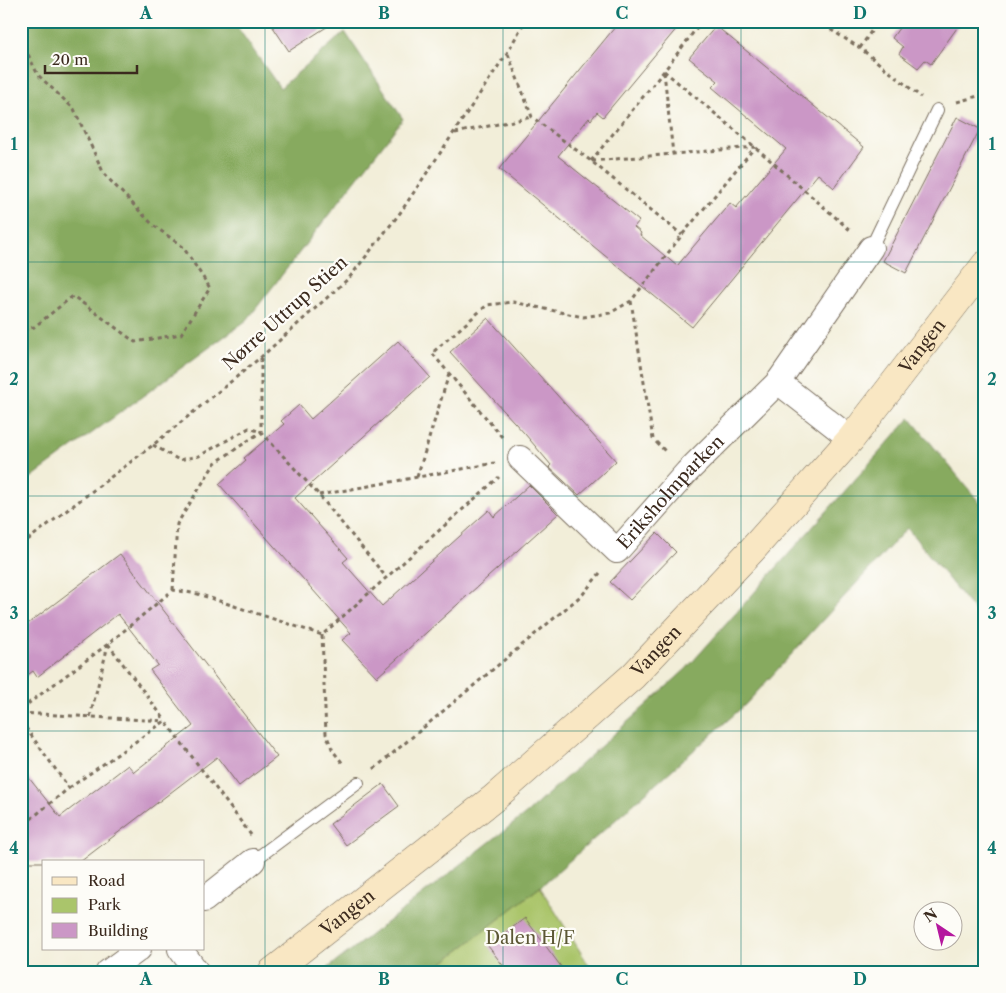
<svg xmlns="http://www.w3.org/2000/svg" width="1006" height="993" font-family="'Libre Caslon Text',serif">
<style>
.green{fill:#aac56b;stroke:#727844}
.forest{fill:#87aa5f;stroke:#616a3e}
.building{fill:#cb97c6}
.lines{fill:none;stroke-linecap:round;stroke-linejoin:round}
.lane-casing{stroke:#7b6f5f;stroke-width:14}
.street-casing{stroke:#7b6f5f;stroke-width:26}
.secondary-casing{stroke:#7b6f5f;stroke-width:29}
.path{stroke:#7b6f5f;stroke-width:3;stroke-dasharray:4 4;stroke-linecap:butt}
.lane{stroke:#fff;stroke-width:12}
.street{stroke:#fff;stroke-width:24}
.secondary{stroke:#f9e7c3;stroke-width:28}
.grid{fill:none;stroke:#0f766e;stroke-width:1;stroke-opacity:0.55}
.labels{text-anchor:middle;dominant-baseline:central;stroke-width:4.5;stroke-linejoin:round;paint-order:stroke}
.street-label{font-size:18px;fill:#3b2a1e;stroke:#fdfcf7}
.park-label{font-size:18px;fill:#5c5835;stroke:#fdfcf7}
.neatline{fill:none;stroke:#0f766e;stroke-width:2}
.grid-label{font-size:16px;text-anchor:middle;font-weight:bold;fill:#0f766e}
</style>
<rect width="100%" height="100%" fill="#fdfcf7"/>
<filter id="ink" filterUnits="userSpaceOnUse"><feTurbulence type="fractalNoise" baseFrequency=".02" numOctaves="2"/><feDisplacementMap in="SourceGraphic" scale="10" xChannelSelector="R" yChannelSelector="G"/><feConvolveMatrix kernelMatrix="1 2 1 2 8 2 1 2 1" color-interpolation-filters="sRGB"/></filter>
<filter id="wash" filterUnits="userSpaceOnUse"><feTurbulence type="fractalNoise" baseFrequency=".0096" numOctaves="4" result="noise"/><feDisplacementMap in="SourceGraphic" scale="20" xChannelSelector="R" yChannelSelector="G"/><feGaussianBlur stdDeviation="1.12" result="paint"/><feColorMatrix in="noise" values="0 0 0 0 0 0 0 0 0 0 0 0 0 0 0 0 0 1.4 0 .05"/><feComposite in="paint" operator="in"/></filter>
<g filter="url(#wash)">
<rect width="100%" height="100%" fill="#f2eed9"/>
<path class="green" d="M540,887L593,972H431Z"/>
<path class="forest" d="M21,21H233L280,88L345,32L403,119L247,320L21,485Z
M910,418L985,509V624L907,528L746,704L540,887L431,972H323L527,813L686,669Z"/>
<g id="blocks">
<path class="building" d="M269,21H336L289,51Z
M620,21H683L603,117L597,112L591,120L589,118L558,156L639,221L634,227L641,233L640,235L677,266L730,203L736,208L786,149L712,87L718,81L689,58L716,26L864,147L834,188L818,174L692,327L499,169Z
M904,21H962L931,64L925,60L918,68L899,54L903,47L892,38Z
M957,117L980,129L906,273L883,261Z
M488,318L616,461L579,495L549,467L551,465L525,434L450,352Z
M398,341L430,377L295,498L348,558L343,562L382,606L489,510L494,517L529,485L558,514L377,677L342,640L351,633L219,484L246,460L244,458L284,424L281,421L299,405L311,419Z
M657,533L676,552L630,600L610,582Z
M120,554L277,757L239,786L217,757L80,862H21V768L60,817L128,765L134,772L193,726L150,670L158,665L118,614L37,677L33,671L21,680V629Z
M383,784L399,806L346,845L330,824Z
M525,918L565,972H508L488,946Z"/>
</g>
</g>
<g filter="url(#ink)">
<use href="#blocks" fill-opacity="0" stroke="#7b6f5f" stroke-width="1"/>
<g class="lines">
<g class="lane-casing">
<path id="lane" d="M871,248L937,110
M253,861L358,783"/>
</g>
<g class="street-casing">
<g id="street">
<path d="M778,382L851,439"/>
<path id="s1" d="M520,458L617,551L687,472L778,382L871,248"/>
<path d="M204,900L253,861"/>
<path d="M180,949L197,972"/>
<path d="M108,972L139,949"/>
</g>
</g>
<g class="secondary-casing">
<g id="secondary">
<path id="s2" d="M272,972L494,798L633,676L751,551L851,439L985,265"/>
</g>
</g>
<path class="path" d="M817,21L860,48L921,97
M21,40L38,75L74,109L104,174L153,225L183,247L210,288L181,334L135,342L73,296L34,327L21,331
M860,48L878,21
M508,54L532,117L591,161L682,235
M664,71L755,147L850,230
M664,72L673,154
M957,102L985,94
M455,133L532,117
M591,161L664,71L702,21
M592,161L755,147
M631,301L653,439L667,453
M261,358V432
M502,437L432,353L487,305L513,302L583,317L610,313L631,301L682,235L755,147
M153,445L179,460L199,456L249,428L261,432L319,495L386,577
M417,477L449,374
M319,495L495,463
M21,545L153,445L261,357L349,278L400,213L507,53L525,21
M173,590L177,524L215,463L261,432
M322,635L326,734L333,751L344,765
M108,644L165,720
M21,709L108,644L173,590L198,594L322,635L499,477
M21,713L165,721
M90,717L108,645
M21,721L69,788L21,827
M374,769L583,594L600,573
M69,788L165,721L251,835"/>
<use href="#lane" class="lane"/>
<use href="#street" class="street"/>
<use href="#secondary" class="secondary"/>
</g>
</g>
<path class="grid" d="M265,21V972M503,21V972M741,21V972M21,262H985M21,496H985M21,731H985"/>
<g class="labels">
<g class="street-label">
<text transform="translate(285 313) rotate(-42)">Nørre Uttrup Stien</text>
<text stroke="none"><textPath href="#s2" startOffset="906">Vangen</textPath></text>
<text stroke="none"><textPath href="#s1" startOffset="214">Eriksholmparken</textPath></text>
<text stroke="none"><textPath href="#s2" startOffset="501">Vangen</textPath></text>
<text stroke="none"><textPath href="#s2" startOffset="96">Vangen</textPath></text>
</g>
<g class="park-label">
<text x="530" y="938">Dalen H/F</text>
</g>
</g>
<rect width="1006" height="993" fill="none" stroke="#fdfcf7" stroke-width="55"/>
<rect x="42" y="860" width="162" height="90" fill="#fdfcf7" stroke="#afa8a0"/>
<rect x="52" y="877" width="25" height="8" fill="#f9e7c3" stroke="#afa8a0"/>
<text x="88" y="886" font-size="15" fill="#3b2a1e">Road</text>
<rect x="52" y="898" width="25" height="15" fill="#aac56b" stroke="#afa8a0"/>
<text x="88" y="910" font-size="15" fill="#3b2a1e">Park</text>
<rect x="52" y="923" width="25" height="15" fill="#cb97c6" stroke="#afa8a0"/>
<text x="88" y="936" font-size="15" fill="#3b2a1e">Building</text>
<g transform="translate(938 926) rotate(325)"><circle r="24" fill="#fdfcf7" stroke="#afa8a0"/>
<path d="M0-4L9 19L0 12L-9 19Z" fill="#b5179e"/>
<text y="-8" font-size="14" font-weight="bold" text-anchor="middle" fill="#3b2a1e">N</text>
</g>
<path d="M45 65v8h92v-8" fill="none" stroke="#3b2a1e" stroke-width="2.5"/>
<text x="52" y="65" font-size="15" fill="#3b2a1e" stroke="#fdfcf7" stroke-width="4" paint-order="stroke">20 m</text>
<rect x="28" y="28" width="950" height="938" class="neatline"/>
<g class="grid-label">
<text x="146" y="19">A</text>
<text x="384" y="19">B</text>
<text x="622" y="19">C</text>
<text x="860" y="19">D</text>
<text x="14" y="150">1</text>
<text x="992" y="150">1</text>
<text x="14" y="385">2</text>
<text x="992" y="385">2</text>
<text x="14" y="619">3</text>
<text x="992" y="619">3</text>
<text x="14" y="854">4</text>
<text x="992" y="854">4</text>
<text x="146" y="985">A</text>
<text x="384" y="985">B</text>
<text x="622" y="985">C</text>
<text x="860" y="985">D</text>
</g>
</svg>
